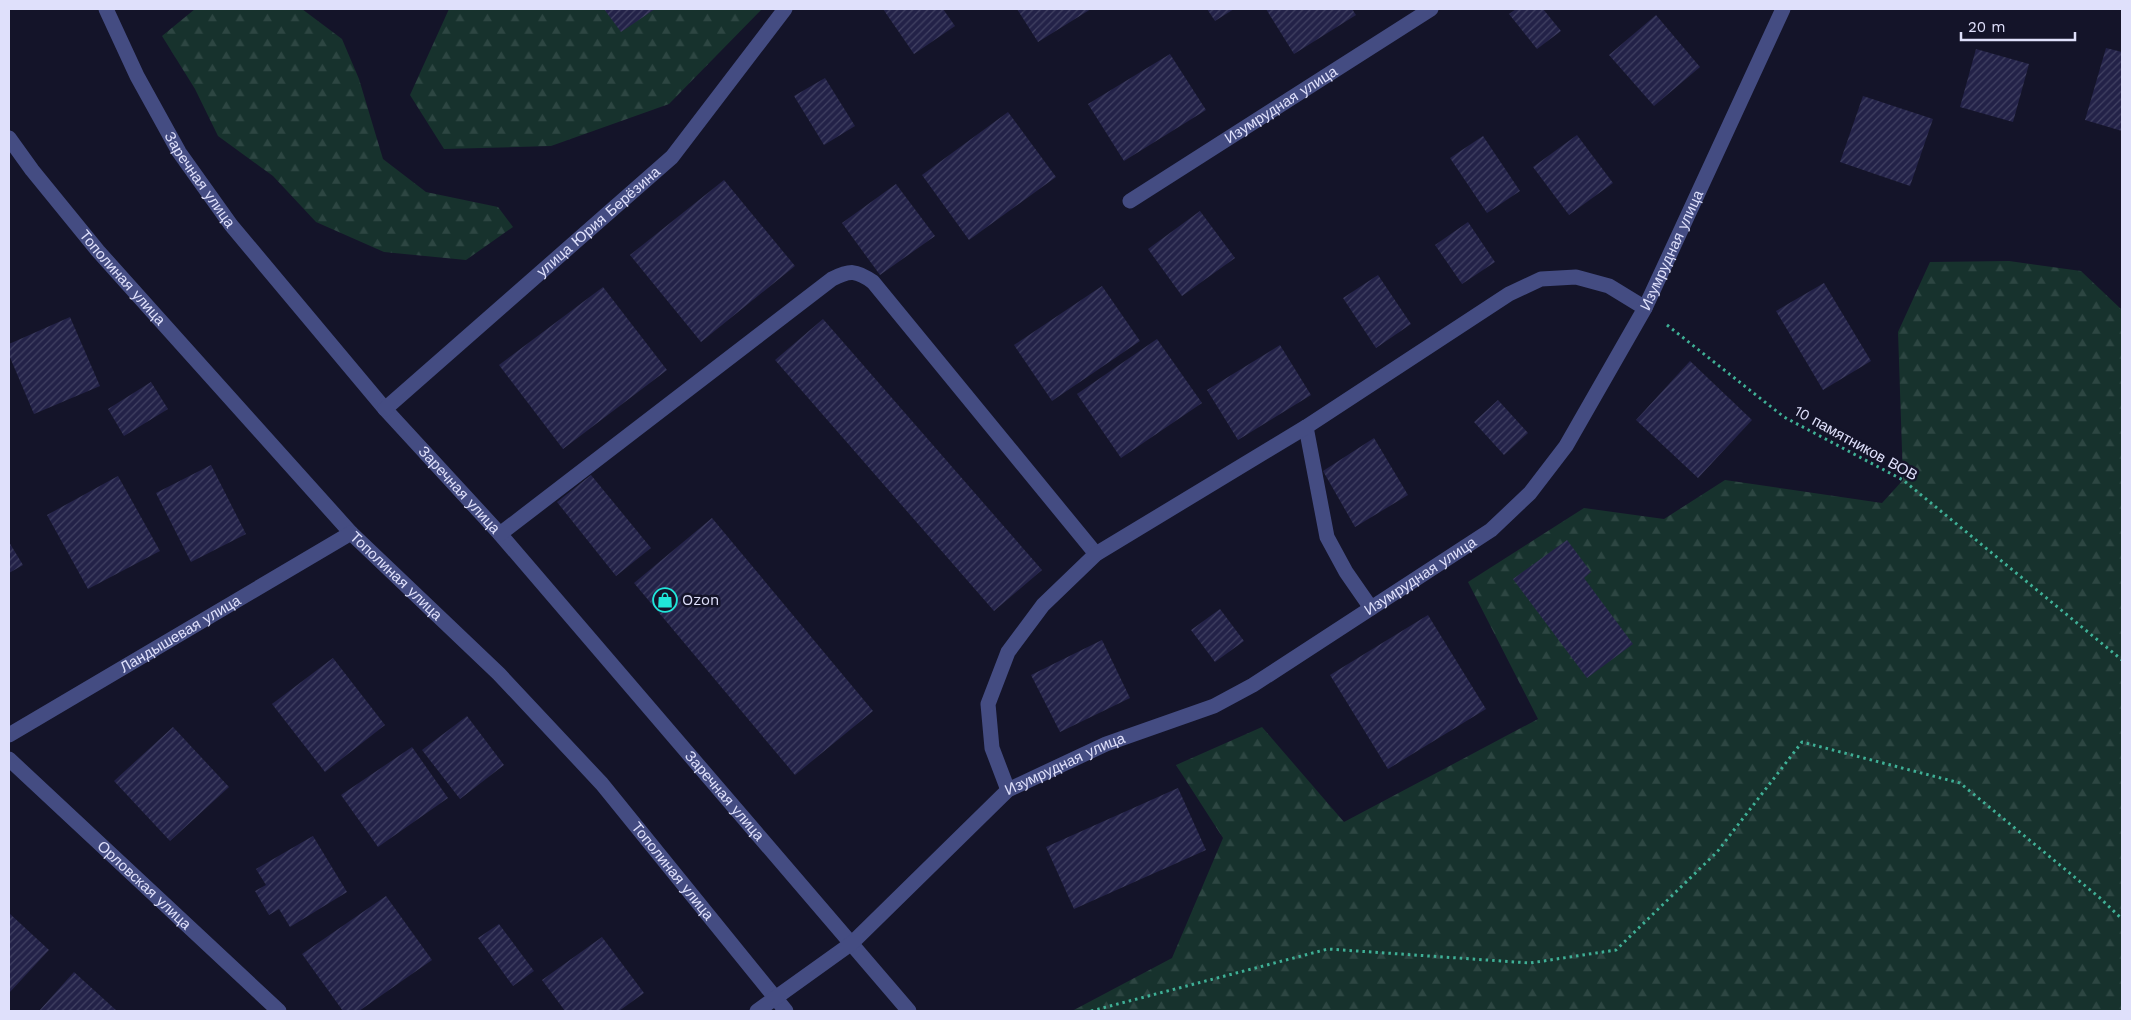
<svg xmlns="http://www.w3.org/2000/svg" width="2131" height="1020" font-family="'Work Sans',sans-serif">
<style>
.forest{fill:url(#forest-firs)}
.building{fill:url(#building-hatch)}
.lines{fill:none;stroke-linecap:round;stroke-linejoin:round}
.path{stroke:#3fb096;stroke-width:3;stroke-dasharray:2.5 4;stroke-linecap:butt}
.minor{stroke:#444c82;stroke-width:15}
.labels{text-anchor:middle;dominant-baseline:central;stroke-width:5;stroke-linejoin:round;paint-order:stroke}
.street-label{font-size:15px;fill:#dfe0fb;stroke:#141429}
.poi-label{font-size:15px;fill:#dfe0fb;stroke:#141429;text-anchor:start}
</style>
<defs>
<pattern id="forest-firs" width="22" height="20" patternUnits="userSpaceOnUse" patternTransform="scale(1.25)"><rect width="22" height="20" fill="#17322d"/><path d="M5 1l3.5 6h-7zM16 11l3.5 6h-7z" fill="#2d4642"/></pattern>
<pattern id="building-hatch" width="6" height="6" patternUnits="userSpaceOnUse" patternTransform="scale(1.25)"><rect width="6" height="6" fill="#232248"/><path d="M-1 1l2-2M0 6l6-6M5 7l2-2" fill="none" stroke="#424263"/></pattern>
</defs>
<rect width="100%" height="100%" fill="#141429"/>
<path class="forest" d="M195,9H302L342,39L359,79L383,159L426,192L498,207L513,227L466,260L384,252L316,222L273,176L218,136L195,89L162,36Z
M449,9H762L669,104L551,146L444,149L410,95Z
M2009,261L2081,271L2122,310V1011H1072L1172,958L1223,838L1176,765L1262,727L1344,822L1538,719L1468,582L1584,508L1664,519L1725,480L1882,503L1903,480L1898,332L1930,262Z"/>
<path class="building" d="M604,9H655L621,32Z
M883,9H943L955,26L914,54Z
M1017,9H1091L1038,42Z
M1207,9H1234L1215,21Z
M1266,9H1352L1356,15L1294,54Z
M1516,9H1543L1561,31L1537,49L1509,14Z
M1656,15L1700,67L1654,106L1609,55Z
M2106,48L2122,52V131L2085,120Z
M1976,49L2029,64L2013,122L1960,107Z
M1170,54L1206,110L1124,161L1088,104Z
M825,78L855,126L824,145L794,96Z
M1863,96L1933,119L1910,186L1840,162Z
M1008,112L1056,177L969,240L922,175Z
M1577,135L1613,183L1569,215L1533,167Z
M1483,136L1520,191L1487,213L1450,158Z
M724,180L795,266L701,342L630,255Z
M896,184L935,236L880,275L842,223Z
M1200,211L1235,258L1182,296L1148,249Z
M1468,222L1495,262L1462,284L1435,245Z
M1378,275L1411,324L1376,348L1343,298Z
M1824,283L1871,361L1823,390L1776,311Z
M1102,286L1140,341L1052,401L1014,345Z
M603,287L667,370L563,449L499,365Z
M70,317L100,386L34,414L9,355V344Z
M823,319L1042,570L994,611L775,360Z
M1157,339L1202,403L1121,458L1077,394Z
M1280,345L1311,395L1238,440L1207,390Z
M1690,361L1752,420L1698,478L1636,420Z
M151,382L168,409L124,436L108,409Z
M1498,400L1528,433L1504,455L1474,422Z
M1374,438L1408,495L1355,527L1323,471Z
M211,465L246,534L191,562L156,493Z
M591,475L651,548L616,576L557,502Z
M118,476L160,551L88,589L47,515Z
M712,518L873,711L795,775L634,583Z
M1567,540L1591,572L1584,578L1633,644L1587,678L1513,579Z
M9,542L23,565L9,573Z
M1220,609L1244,641L1215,662L1191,630Z
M1428,615L1486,709L1388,769L1330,675Z
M1102,640L1130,698L1060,732L1031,675Z
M333,658L385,725L325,772L272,704Z
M467,716L504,765L460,799L422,750Z
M173,727L229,787L170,841L114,781Z
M412,747L448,798L378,847L341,795Z
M1178,788L1206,850L1074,909L1046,847Z
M313,836L347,892L290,927L279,909L269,915L255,891L266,885L256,869Z
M386,896L432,960L359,1011H343L302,954Z
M9,913L49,950L9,993Z
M499,924L534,971L513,986L478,938Z
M602,937L644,993L619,1011H565L542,980Z
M74,972L117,1011H39Z"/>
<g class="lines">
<path class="path" d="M1667,325L1784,417L1903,480L2122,660
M1091,1011L1328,949L1530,963L1616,950L1717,852L1802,742L1960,783L2100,898L2122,919"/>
<g class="minor">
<path id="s1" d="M106,9L137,76L179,152L231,225L385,409L500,534L909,1011"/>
<path id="s2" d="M9,138L32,170L98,251L351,533L499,674L602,784L786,1011"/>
<path id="s3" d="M1130,201L1431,9"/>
<path id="s4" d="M385,409L672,157L785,9"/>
<path d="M1306,427L1327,537L1346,572L1371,608"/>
<path d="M500,534L832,279C850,270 856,270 873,282L1096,554"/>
<path id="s5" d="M9,735L351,533"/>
<path id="s6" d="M9,759L279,1011"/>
<path d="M1008,790L992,748L988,704L1008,652L1043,605L1096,554L1306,427L1509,294L1541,279L1576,277L1609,286L1645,308"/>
<path id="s7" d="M757,1011L852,943L1008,790L1106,744L1214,706L1253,685L1491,530L1530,493L1566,446L1645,308L1783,9"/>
</g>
</g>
<defs>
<g id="shop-ring" transform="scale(1.25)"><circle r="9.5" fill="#141429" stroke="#20e6d9" stroke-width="1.5"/><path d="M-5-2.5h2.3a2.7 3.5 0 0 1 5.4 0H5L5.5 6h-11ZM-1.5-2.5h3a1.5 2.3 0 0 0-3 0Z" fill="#20e6d9"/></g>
</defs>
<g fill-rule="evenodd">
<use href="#shop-ring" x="665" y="600"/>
</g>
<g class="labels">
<g class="street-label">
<text stroke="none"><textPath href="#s3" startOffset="179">Изумрудная улица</textPath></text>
<text stroke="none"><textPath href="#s1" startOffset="195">Заречная улица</textPath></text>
<text stroke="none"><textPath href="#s4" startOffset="284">улица Юрия Берёзина</textPath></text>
<text stroke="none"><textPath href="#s7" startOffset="1222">Изумрудная улица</textPath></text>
<text stroke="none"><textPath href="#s2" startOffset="180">Тополиная улица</textPath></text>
<text transform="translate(1856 443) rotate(29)">10 памятников ВОВ</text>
<text stroke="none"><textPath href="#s1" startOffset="600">Заречная улица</textPath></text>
<text stroke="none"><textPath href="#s2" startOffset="585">Тополиная улица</textPath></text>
<text stroke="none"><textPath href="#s7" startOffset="802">Изумрудная улица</textPath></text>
<text stroke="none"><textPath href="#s5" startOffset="199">Ландышевая улица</textPath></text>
<text stroke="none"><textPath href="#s7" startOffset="398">Изумрудная улица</textPath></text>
<text stroke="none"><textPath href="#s1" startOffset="1005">Заречная улица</textPath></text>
<text stroke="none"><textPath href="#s2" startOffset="990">Тополиная улица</textPath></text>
<text stroke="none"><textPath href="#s6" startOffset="185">Орловская улица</textPath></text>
</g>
<g class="poi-label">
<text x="682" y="600">Ozon</text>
</g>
</g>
<rect width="2131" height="1020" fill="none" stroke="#dfe0fb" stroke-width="20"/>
<path d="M1961 32v8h114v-8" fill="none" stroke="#dfe0fb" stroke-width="2.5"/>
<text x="1968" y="32" font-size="15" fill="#dfe0fb" stroke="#141429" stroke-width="4" paint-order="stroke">20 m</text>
</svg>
